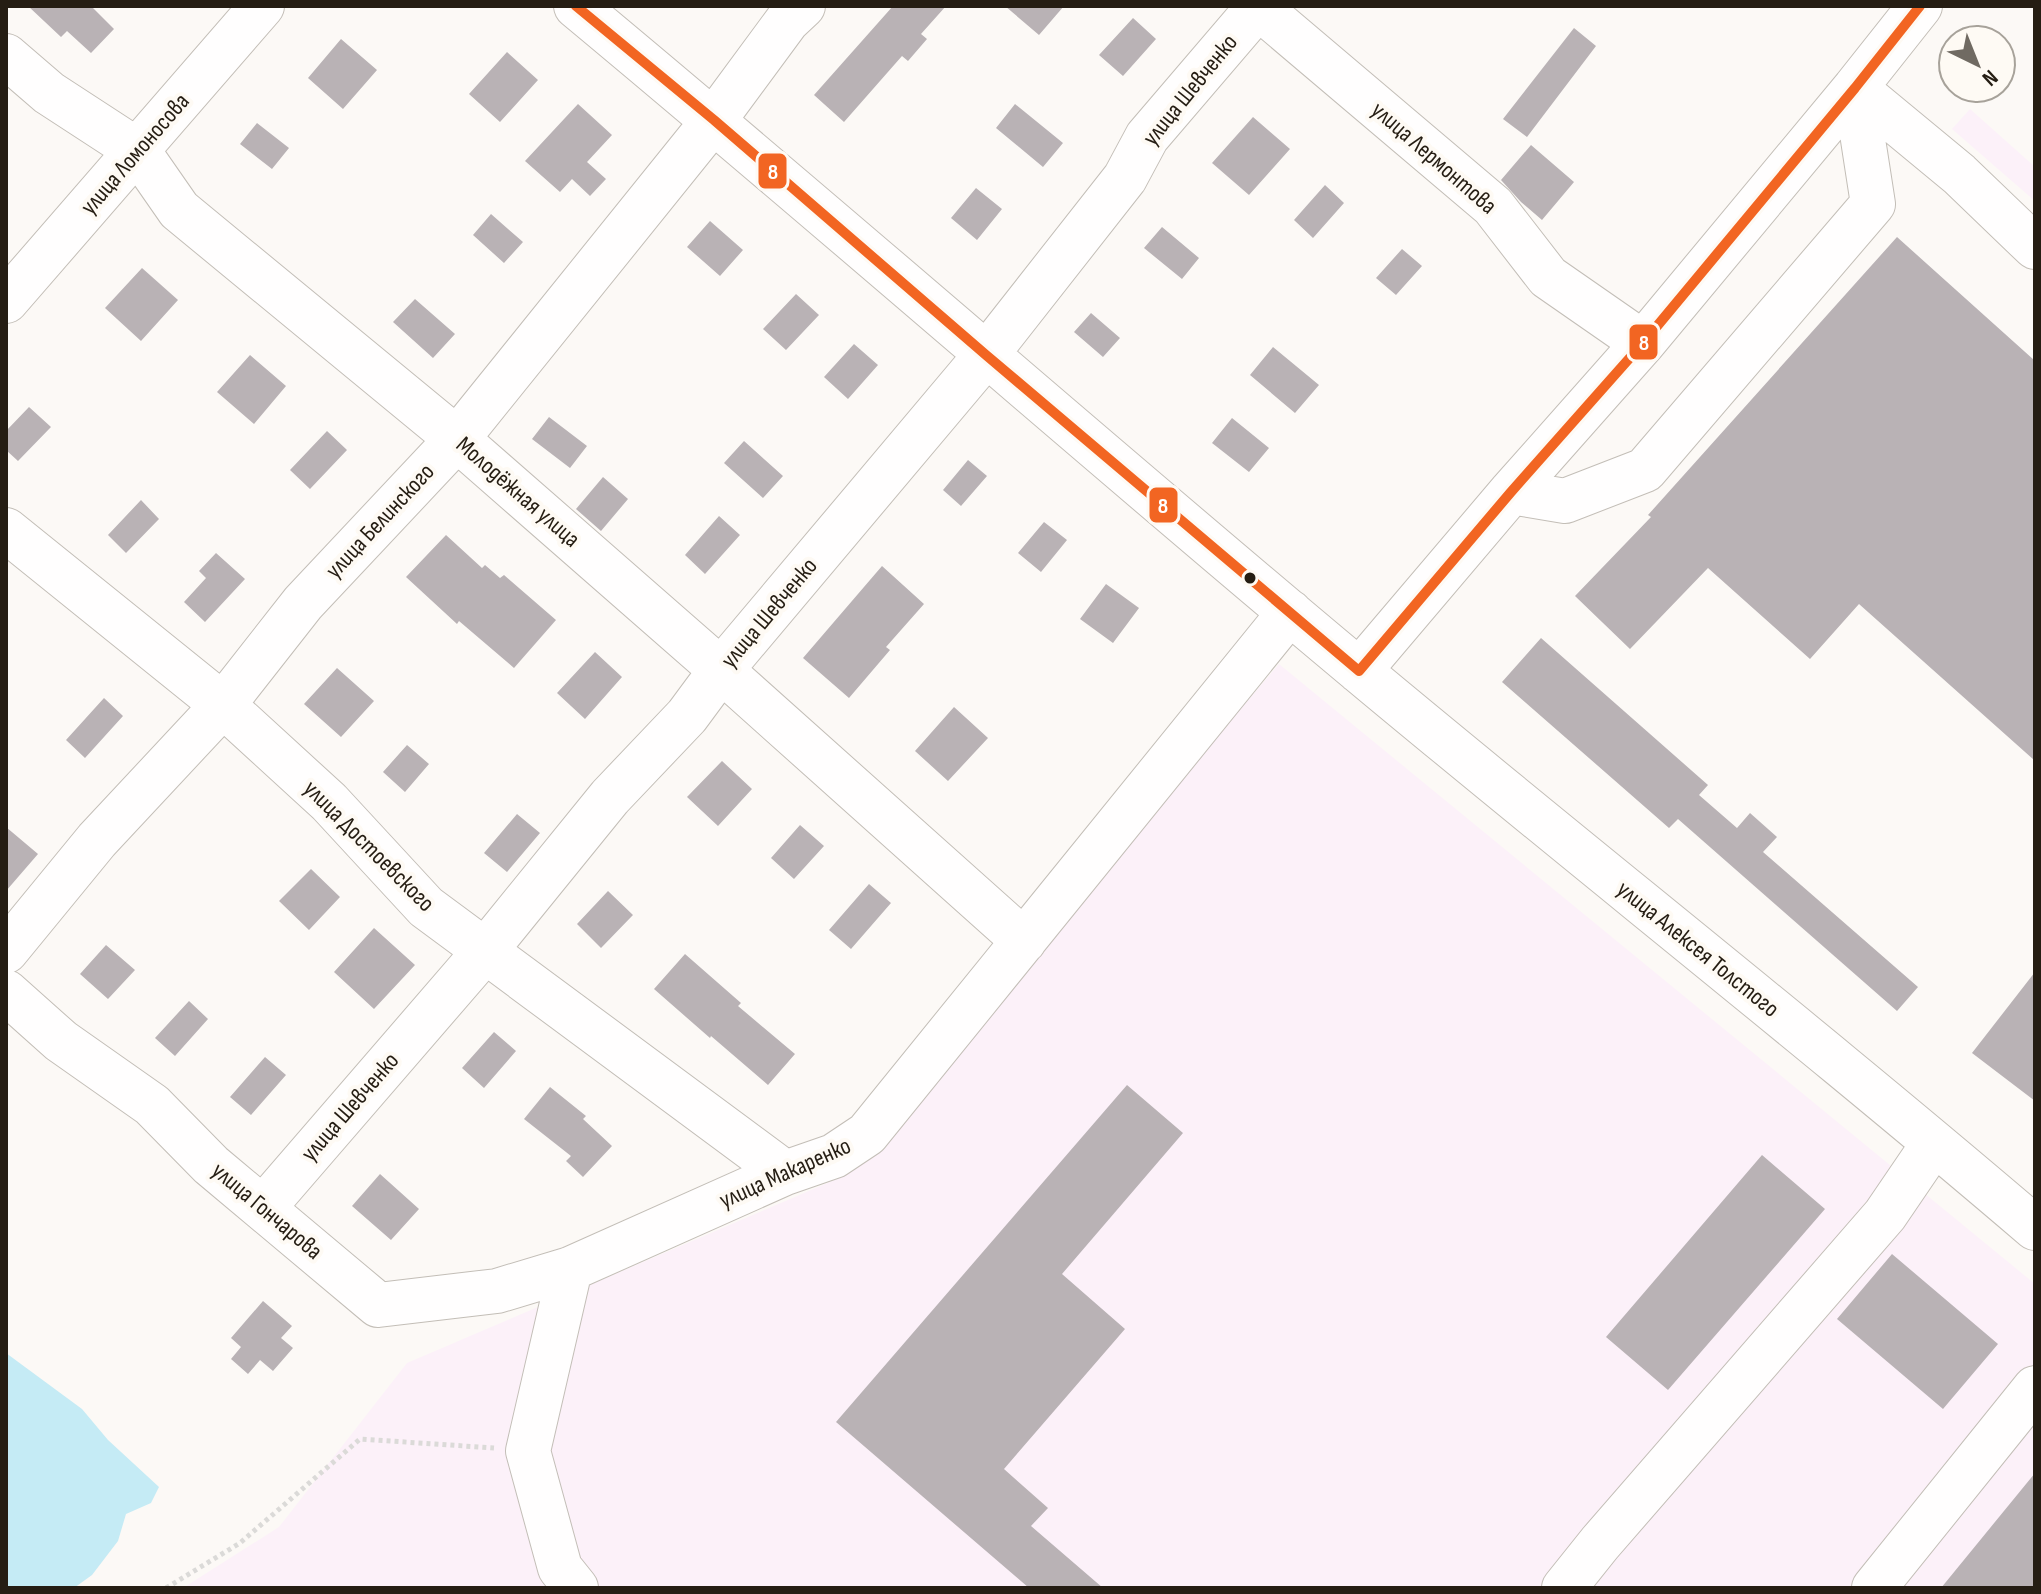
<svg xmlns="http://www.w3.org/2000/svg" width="2041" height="1594" font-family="'Sofia Sans Condensed',sans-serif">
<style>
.industrial{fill:#fcf1f9}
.water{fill:#c5ebf5}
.building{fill:#b9b2b5}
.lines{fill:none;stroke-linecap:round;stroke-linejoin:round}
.minor-casing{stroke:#c3beb7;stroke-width:46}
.path{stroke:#dbdad8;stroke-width:5;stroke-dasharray:4 4;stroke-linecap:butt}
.minor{stroke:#fffefe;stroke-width:44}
.bus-1-casing{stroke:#fefaf4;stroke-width:16}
.bus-1{stroke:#f26522;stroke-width:10}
.bus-dot{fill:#251d13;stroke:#fefaf4;stroke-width:3}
.labels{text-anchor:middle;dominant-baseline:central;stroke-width:8;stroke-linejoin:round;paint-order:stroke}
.street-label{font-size:24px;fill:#251d13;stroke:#fefaf4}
.line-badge{stroke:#fefaf4;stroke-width:3}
.badge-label{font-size:22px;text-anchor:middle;font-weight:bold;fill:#fff}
</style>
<rect width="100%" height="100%" fill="#fcf9f6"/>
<path class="industrial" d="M1970,109L2035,167V201L1952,129Z
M1279,664L2035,1284V1588H183L279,1527L407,1363L837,1179Z"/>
<path class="water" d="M6,1353L82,1409L108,1440L159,1487L151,1503L126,1514L118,1541L92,1575L74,1588H6Z"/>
<path class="building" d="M28,6H91L114,29L91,53L67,31L61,37Z
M893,6H946L921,34L927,39L908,61L902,56L844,122L814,95Z
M1005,6H1064L1039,35Z
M1133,18L1156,39L1123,76L1099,55Z
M1574,28L1596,46L1527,137L1503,119Z
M341,39L377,70L343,109L308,78Z
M507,52L538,80L500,122L469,94Z
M578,104L612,135L587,162L606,179L590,196L572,179L560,192L525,161Z
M1015,104L1063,143L1043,167L996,128Z
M1253,117L1290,149L1249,195L1212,163Z
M257,123L289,148L272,169L240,144Z
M1531,145L1574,182L1542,220L1521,202L1501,180Z
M1325,185L1344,203L1313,238L1294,220Z
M976,188L1002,209L977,240L951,218Z
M491,214L523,242L504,263L473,235Z
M710,221L743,250L720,276L687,247Z
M1162,227L1199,258L1182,279L1144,248Z
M1897,237L2035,361V761L1859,604L1810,659L1708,568L1630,649L1575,596L1651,517L1648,515Z
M1402,249L1422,266L1396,295L1376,278Z
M142,268L178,300L141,341L105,308Z
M796,294L819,315L786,350L763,329Z
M415,299L455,334L433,358L393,322Z
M1091,313L1120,338L1103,357L1074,332Z
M854,344L878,365L848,399L824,377Z
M1273,347L1319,385L1295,413L1250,375Z
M250,355L286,386L254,424L217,392Z
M29,407L51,427L18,461L6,450V431Z
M549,417L587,446L570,468L532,439Z
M1232,418L1269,448L1249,472L1212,443Z
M327,431L347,450L310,489L290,470Z
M744,441L783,476L763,498L724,463Z
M968,460L987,476L961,506L943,490Z
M603,477L628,499L601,531L576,509Z
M141,500L159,519L126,553L108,535Z
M719,516L740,535L705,574L685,555Z
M1044,522L1067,540L1041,572L1018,553Z
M446,535L482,568L485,565L500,578L504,575L556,620L514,668L459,621L457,624L406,577Z
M216,553L245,579L205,622L184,602L206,578L199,571Z
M882,566L924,604L886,647L890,650L849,698L803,658Z
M1106,584L1139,608L1113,643L1080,619Z
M1541,638L1708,785L1699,795L1737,828L1750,813L1777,837L1763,852L1918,987L1897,1011L1678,819L1669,828L1502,682Z
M595,652L622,677L585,719L557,693Z
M337,668L374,701L341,737L304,704Z
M104,698L123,716L85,758L66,740Z
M954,707L988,738L948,781L915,751Z
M407,745L429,764L405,792L383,772Z
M722,761L752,789L718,826L687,797Z
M517,814L540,833L507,872L484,853Z
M800,825L824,846L794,879L771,858Z
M6,827L38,854L6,891Z
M311,869L340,897L309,930L279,901Z
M869,884L891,903L851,949L829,930Z
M608,891L633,915L601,948L577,924Z
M374,928L415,965L374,1009L334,972Z
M106,945L135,970L108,999L80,974Z
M685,954L741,1003L738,1006L795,1054L768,1085L711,1036L710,1038L654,989Z
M2035,972V1101L1972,1053Z
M189,1001L208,1019L175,1056L155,1038Z
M494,1032L516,1051L484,1088L462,1068Z
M265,1057L286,1075L251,1115L230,1097Z
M1127,1085L1183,1133L1062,1274L1125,1329L1004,1469L1048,1508L1031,1526L1103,1588H1029L836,1422Z
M550,1087L586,1116L583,1119L612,1146L583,1177L566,1161L571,1156L524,1119Z
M1762,1155L1825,1209L1668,1390L1606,1337Z
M380,1174L419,1209L391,1240L352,1206Z
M1892,1254L1998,1344L1943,1409L1837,1319Z
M263,1301L292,1326L281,1338L293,1348L273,1371L260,1360L248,1374L231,1359L241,1347L231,1338Z
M2035,1473V1588H1941Z"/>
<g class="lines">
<g class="minor-casing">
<path id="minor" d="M576,6C841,226 1099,454 1363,674C1586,860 1814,1039 2035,1228
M1257,6L1493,206L1548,277L1643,343
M6,56L49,93L138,151L179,210L457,439L721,670L1024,941
M6,301L262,6
M1511,492L1565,501L1645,470L1873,204L1855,88L1959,174L2035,247
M6,530L223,705L329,802L426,907L785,1173
M1359,671L1511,492L1643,343L1855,88L1920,6
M6,951L97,840L223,705L303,603L457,439L714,120L787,21L803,6
M6,992L61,1041L152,1105L211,1165L378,1305L497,1291L570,1269L785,1173L834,1156L867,1134L1290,612
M263,1208L485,951L610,797L687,716L721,670L986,355L1125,178L1147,137L1259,6
M570,1269L528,1451L560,1568L576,1588
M1564,1588L1600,1543L1885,1215L1934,1143
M1874,1588L2035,1388"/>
</g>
<path class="path" d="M166,1588L240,1543L360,1439L494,1448"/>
<use href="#minor" class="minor"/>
<g class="bus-1-casing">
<path id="bus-1" d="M576,6L714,120L986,355L1359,671
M1359,671L1511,492L1643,343L1855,88L1920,6"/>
</g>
<use href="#bus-1" class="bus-1"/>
</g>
<circle class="bus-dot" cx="1250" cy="578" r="7"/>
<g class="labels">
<g class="street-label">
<text transform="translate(1190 90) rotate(-51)">улица Шевченко</text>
<text transform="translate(135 154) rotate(-49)">улица Ломоносова</text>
<text transform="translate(1434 158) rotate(41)">улица Лермонтова</text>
<text transform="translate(518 492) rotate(41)">Молодёжная улица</text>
<text transform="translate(380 521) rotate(-47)">улица Белинского</text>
<text transform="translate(769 613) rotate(-50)">улица Шевченко</text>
<text transform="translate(369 846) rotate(45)">улица Достоевского</text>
<text transform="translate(1698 949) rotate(39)">улица Алексея Толстого</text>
<text transform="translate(350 1107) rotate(-49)">улица Шевченко</text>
<text transform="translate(785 1173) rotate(-24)">улица Макаренко</text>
<text transform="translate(267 1211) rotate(40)">улица Гончарова</text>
</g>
</g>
<g class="line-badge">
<rect x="757" y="152" width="31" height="38" rx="8" fill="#f26522"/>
<rect x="1628" y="323" width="31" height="38" rx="8" fill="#f26522"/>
<rect x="1148" y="486" width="31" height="38" rx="8" fill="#f26522"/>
</g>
<g class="badge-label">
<text x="773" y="179">8</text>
<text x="1644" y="350">8</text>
<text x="1163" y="513">8</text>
</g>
<rect width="2041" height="1594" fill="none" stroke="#251d13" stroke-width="16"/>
<g transform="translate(1977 64) rotate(137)"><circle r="38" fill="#fefaf4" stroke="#a7a29a" stroke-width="2"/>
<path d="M0-6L14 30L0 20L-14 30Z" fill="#706a62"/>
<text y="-12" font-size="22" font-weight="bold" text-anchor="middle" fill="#251d13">N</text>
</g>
</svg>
